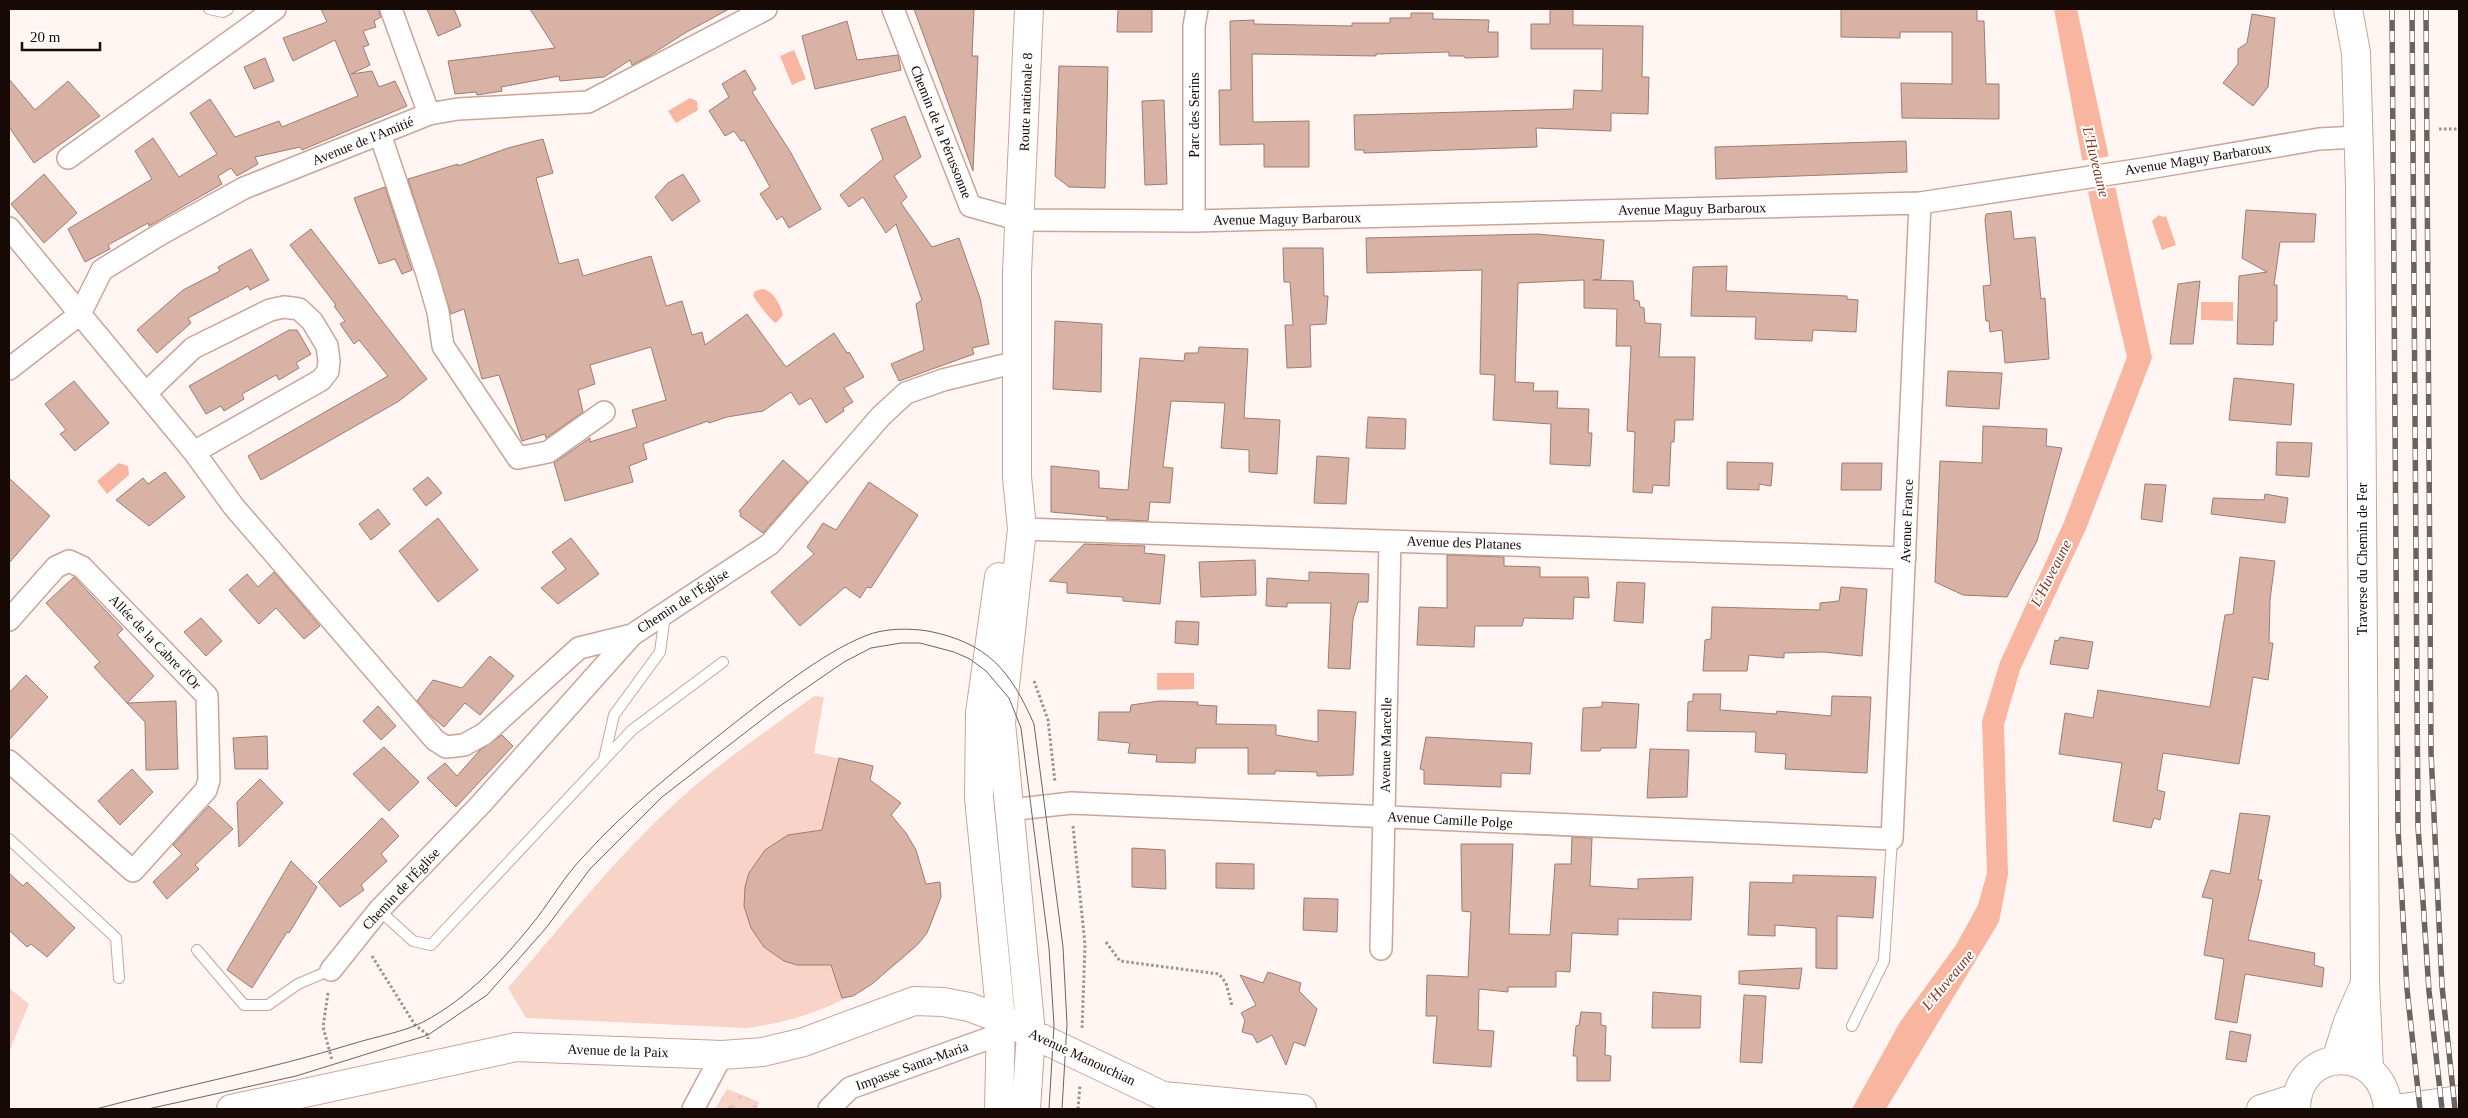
<svg xmlns="http://www.w3.org/2000/svg" width="2468" height="1118" font-family="'Times New Roman',serif">
<style>
.green{fill:#f8d3c7}
.forest{fill:url(#forest-crowns)}
.water{fill:#f8b6a1}
.pier{fill:#fff6f4}
.building{fill:#d9b2a6;stroke:#9f7b6f}
.lines{fill:none;stroke-linecap:round;stroke-linejoin:round}
.lane-casing{stroke:#cba498;stroke-width:12}
.street-casing{stroke:#cba498;stroke-width:24}
.secondary-casing{stroke:#cba498;stroke-width:30}
.path{stroke:#9b918e;stroke-width:3;stroke-dasharray:2.5 2.5;stroke-linecap:butt}
.lane{stroke:#fff;stroke-width:10}
.street{stroke:#fff;stroke-width:21}
.secondary{stroke:#fff;stroke-width:28}
.tram{stroke:#6e6260;stroke-width:1}
.rail-casing{stroke:#6e6260;stroke-width:5.5}
.rail{stroke:#fff;stroke-width:4;stroke-dasharray:11;stroke-linecap:butt}
.labels{text-anchor:middle;dominant-baseline:central;stroke-width:4;stroke-linejoin:round;paint-order:stroke}
.street-label{font-size:14px;fill:#160906;stroke:#fff}
.water-label{font-size:15px;font-style:italic;fill:#85371e;stroke:#fff}
</style>
<defs>
<pattern id="forest-crowns" width="20" height="18" patternUnits="userSpaceOnUse" patternTransform="scale(1.25)"><rect width="20" height="18" fill="#f8d3c7"/><path d="M2 6a3 3 0 1 1 6 0M12 15a3 3 0 1 1 6 0" fill="none" stroke="#d4b4a9"/></pattern>
</defs>
<rect width="100%" height="100%" fill="#fff6f4"/>
<path class="green" d="M814,696L824,697L814,753L873,766L870,780L901,803L890,815L923,884L940,882L941,891L936,898L940,899C936,910 933,924 926,934C917,948 903,959 890,969C847,1004 800,1021 746,1028L526,1018L508,988C566,921 623,848 690,790C729,756 773,727 814,696Z
M9,988L29,1004L9,1052Z"/>
<path class="forest" d="M727,1089L759,1102L756,1109H715Z"/>
<path class="water" d="M2054,9H2077L2152,358L2086,529L2020,670L2004,725L2008,875L1999,922L1886,1109H1852L1900,1022L1956,945L1978,905L1987,873L1982,721L2000,662L2064,522L2127,357L2090,202Z
M794,50L806,79L792,85L780,56Z
M690,98L697,101L698,110L676,123L668,111Z
M2159,215L2163,217L2166,216L2176,245L2162,250L2152,221Z
M762,289C773,290 781,305 783,315L776,323C772,322 757,302 753,296L755,291Z
M2201,302H2233V321L2201,320Z
M119,463L128,466L129,475L107,494L97,481Z
M1157,673H1194V689L1157,690Z"/>
<path class="pier" d="M2111,156L2117,187L2086,192L2080,161Z"/>
<path class="building" d="M321,9H378L381,17L374,21L376,27L363,31L369,45L363,47L370,65L351,74L372,71L379,87L395,81L407,106L302,150L300,147L255,157L258,164L237,176L231,168L218,176L222,184L149,226L148,223L108,245L110,249L85,262L68,229L152,179L135,151L153,138L179,177L217,154L190,113L210,99L235,137L279,121L282,127L358,96L335,40L293,61L283,38L327,22Z
M427,9H454L461,26L438,36Z
M530,9H729L685,33L649,56L632,65L630,60L604,77L560,81L559,76L501,87L502,91L477,95L476,92L455,94L448,61L555,48Z
M914,9H974L972,56H978L973,171Z
M1118,9H1152V32H1117Z
M1550,9H1573V25L1643,26L1642,77H1649L1648,114L1611,113V131L1536,128L1537,147L1364,153V150H1355L1354,115L1573,109L1574,90L1602,91L1603,49H1531V24H1550Z
M1841,9H1977V21H1984L1986,84H1999V119L1902,118L1901,83L1952,84V32H1900V38L1841,37Z
M1411,13H1433V19L1489,20L1488,32H1498V57L1465,58L1464,56H1449V52L1376,54V56L1252,54L1253,122L1309,121V167H1264V144L1220,145L1219,90H1231L1230,21L1254,20V24L1352,26V23H1390V18H1411Z
M2252,14L2275,18L2268,87L2253,106L2223,83L2238,64V49L2247,43Z
M847,21L857,60L898,55L901,70L815,89L802,36Z
M265,58L274,81L254,89L244,67Z
M1059,66L1108,67L1105,188L1069,187L1055,176Z
M745,70L756,89L752,92L791,153L821,209L789,228L782,216L777,220L760,194L770,187L744,140L741,141L734,131L725,136L709,111L729,97L722,84Z
M9,79L35,110L68,81L100,116L34,163L9,127Z
M1164,100L1167,184L1145,185L1142,101Z
M905,116L921,157L894,176L907,197L901,203L932,247L959,238L980,298L989,344L972,348L974,354L899,381L891,364L924,350L916,304L922,300L896,224L886,233L863,197L849,207L840,195L883,159L871,129Z
M543,139L553,173L536,178L559,264L578,259L583,276L651,256L666,306L682,301L692,335L702,332L705,345L747,314L786,367L834,333L847,353L849,352L864,377L844,388L853,402L843,408L844,411L826,423L811,398L799,405L791,392L763,411L727,417L709,423L708,421L643,444L647,459L629,466L633,482L565,501L554,463L590,438V442L637,427L632,410L666,400L651,347L590,365L595,384L578,390L583,412L546,438L545,434L522,441L499,375L482,379L464,309L451,314L408,179L458,164V166L508,148Z
M1906,141L1907,172L1716,179L1715,147Z
M44,174L77,213L44,243L11,204Z
M683,174L700,201L672,221L655,197L668,183Z
M385,187L412,270L402,274L395,259L379,264L354,198Z
M2246,210L2316,214L2314,242H2280L2274,285H2277V321H2274L2273,345L2237,344L2239,276L2267,272L2242,258Z
M2011,211L2014,239L2035,237L2041,299L2045,298L2049,359L2005,363L2002,330L1990,332L1989,321H1986L1983,286L1991,285L1985,220L1986,214Z
M311,229L427,379L399,401L261,480L248,456L388,376L359,340L354,344L340,324L345,321L334,306L336,305L290,245Z
M1537,234L1604,240L1601,279L1593,280L1633,281L1634,300L1639,301L1640,307L1644,308L1645,323L1661,324L1659,357H1695L1693,420H1675L1674,442H1671L1669,486L1653,485L1652,493L1633,492L1635,432L1627,431L1631,346H1616L1617,309L1584,308V280L1518,283L1515,382L1534,383L1533,391H1558L1557,408L1589,409L1588,433H1592L1590,466L1550,464L1551,424L1493,420L1495,375L1480,374L1482,270L1367,273L1366,238Z
M1283,248H1323L1324,296H1328L1326,324L1310,325L1311,367L1287,368L1285,325H1293L1290,282H1284Z
M251,249L269,280L250,290L248,286L188,318L191,323L157,353L137,330L183,290L220,271L218,267Z
M1727,266L1726,291L1847,296V299L1858,300L1856,332L1813,330L1812,341L1755,339L1756,317L1691,316L1693,267Z
M2200,281L2193,344H2170L2178,284Z
M1055,321L1102,324L1101,392L1053,389Z
M289,330H297L311,354L296,363L299,368L279,380L276,375L242,394L244,399L224,411L221,406L206,414L189,386Z
M1199,347L1248,349L1244,418L1280,420L1277,474L1249,472V450L1221,448L1225,403L1171,401L1163,467L1173,468L1170,503L1150,502L1148,521L1106,519L1108,517L1051,512V466L1099,471V488L1128,490L1140,358L1184,361L1185,353H1198Z
M1948,371L2002,373L1999,409L1946,406Z
M2234,378L2294,384L2291,425L2229,420Z
M74,381L109,423L75,451L60,434L66,430L45,404Z
M1368,417L1406,419L1405,449L1366,448Z
M1983,426L2047,429L2046,446L2062,448L2037,541L2007,597L1963,595L1935,582L1940,461L1982,463Z
M2277,442L2312,443L2309,477L2276,475Z
M1317,456L1349,458L1346,504L1314,503Z
M783,460L808,482L763,533L740,516L741,514L739,511Z
M1727,462L1773,463L1771,486L1759,484V490L1727,489Z
M1842,463H1882L1881,490H1841Z
M165,472L185,497L149,526L116,500L143,478L148,484Z
M428,477L442,493L426,506L413,489Z
M9,478L50,516L9,563Z
M869,482L918,515L871,588L867,587L860,598L845,587L800,626L771,592L814,554L807,547L823,523L836,530Z
M2145,484L2166,485L2162,522L2141,519Z
M2265,494L2288,498L2285,523L2211,514L2213,498L2264,500Z
M378,509L390,524L371,540L359,524Z
M438,518L478,570L438,602L399,551Z
M571,538L599,574L558,604L541,588L566,569L552,552Z
M1084,544L1145,546L1144,553L1165,555L1160,604L1123,601V597L1067,593V583L1049,581Z
M1447,555L1504,557V566L1540,567V577H1588L1589,598L1574,597L1573,619L1524,618L1522,626H1475L1474,647L1417,645L1419,607L1447,608Z
M2240,557L2275,561L2270,600L2269,643H2273L2268,680L2253,677L2239,764L2163,753L2157,790L2165,792L2160,820L2154,818L2151,828L2113,821L2122,763L2059,754L2065,713L2093,718L2098,690L2210,707L2225,615L2233,614Z
M1255,560L1256,595L1201,597L1199,562Z
M274,572L320,626L304,639L276,608L259,624L229,590L247,574L258,587Z
M1309,572L1369,574L1368,602H1358L1353,619L1350,669L1328,668L1331,603H1287V607L1266,606L1267,578L1309,581Z
M74,577L123,629L117,635L154,676L127,703L94,667L100,662L46,603Z
M1617,582L1645,583L1643,623L1614,621Z
M1841,587L1867,589L1862,656L1824,652L1784,653V658L1749,655L1747,671H1703L1705,640L1711,639L1712,607L1820,610V603L1839,601Z
M201,618L222,641L206,656L184,632Z
M1176,621L1199,622L1198,645L1175,643Z
M2060,637L2093,642L2088,669L2050,664L2055,640L2058,641Z
M490,656L514,676L480,715L465,703L444,727L433,718L417,701L433,680L462,688Z
M26,675L48,697L9,740V693Z
M1693,694H1721L1720,710L1776,714L1777,711L1831,716L1832,696L1871,697L1867,773L1785,769L1786,754L1755,752L1756,732L1687,731L1688,702L1693,701Z
M176,701L178,769L146,770L145,722L127,703Z
M1159,701L1198,702L1197,705L1217,706L1216,724L1276,725V735L1318,742V710L1356,712L1353,775L1317,776V772L1275,771V774H1248V748H1196L1195,763L1156,762L1157,755L1128,753L1130,743L1098,740L1099,712H1130L1131,705Z
M1602,702L1639,704L1636,748H1601L1600,751H1581L1583,708L1602,707Z
M378,706L396,726L381,740L363,721Z
M502,735L513,746L456,807L427,778L445,763L457,776L480,750Z
M267,736L268,769H235L233,738Z
M1426,737L1532,743L1530,774L1501,773V787L1424,784V770L1420,769Z
M384,747L419,782L389,811L353,774Z
M1650,749L1689,750L1687,797L1647,798Z
M839,758L873,766L870,780L901,803L891,815L906,833L916,850L926,884L940,882L941,897L927,933L918,944L872,984L853,996L842,998L831,965H797L784,961L764,947L751,928L744,906L745,887L749,873L765,850L788,835L822,830Z
M132,769L153,792L120,825L98,801Z
M260,779L283,803L239,847L237,802Z
M209,806L233,829L195,865L199,869L167,899L153,882L182,854L173,845Z
M2240,813L2270,816L2258,880H2262L2248,940L2315,953L2314,965L2324,968L2322,987L2245,974L2237,1023L2215,1019L2224,959L2204,955L2213,899L2202,897L2211,870L2230,874Z
M382,818L399,836L381,854L387,861L361,885L364,890L340,907L318,882Z
M1572,837L1592,838L1590,886L1638,889V879L1693,877L1691,920L1618,919V935L1572,933L1570,972L1556,971V987H1508V992L1479,989L1478,1030L1494,1031L1491,1067L1433,1063L1437,1016H1426L1427,975L1468,977L1471,912L1462,911L1461,844H1513L1509,934L1550,935L1555,864H1571Z
M1132,848L1165,850L1166,889L1132,887Z
M291,861L317,887L289,933L287,932L252,988L227,970Z
M1216,863L1254,864V889L1216,888Z
M9,873L23,886L27,882L75,928L47,957L31,944L27,947L9,930Z
M1793,875L1876,877L1873,918L1837,916V969L1816,968V928L1775,925V936L1748,935L1750,882L1793,883Z
M1304,898L1338,899L1337,932L1303,930Z
M1802,968L1799,989L1739,984V971Z
M1268,972L1301,983L1299,991L1317,1009L1305,1046L1294,1042L1286,1065L1272,1035L1257,1043L1253,1035L1242,1032L1245,1020L1241,1013L1256,1005L1240,975L1263,983Z
M1653,992L1701,996L1700,1028H1652Z
M1744,995L1766,996L1762,1063L1740,1062Z
M1581,1012L1601,1013V1025L1606,1026L1605,1055L1611,1056L1610,1081H1577V1056H1573L1576,1026L1579,1025Z
M2230,1031L2251,1035L2246,1062L2226,1059Z"/>
<g class="lines">
<g class="lane-casing">
<path id="lane" d="M209,9L223,12L228,9
M604,759L614,715L660,652L665,615
M9,839L116,938L119,978
M379,910L413,941L431,945L632,730L723,662
M197,950L244,1005H268L298,984L331,970
M1852,1026L1884,961L1892,839"/>
</g>
<g class="street-casing">
<path id="street" d="M391,9L429,114
M893,9L970,206L1020,220L1194,221L1920,203L2143,169L2319,139L2358,137
M380,134L427,274L438,312L443,346L518,458L548,452L604,412
M68,158L275,9
M1194,221V26L1197,9
M9,228L194,452L234,507L435,740L446,747L464,745L484,734L579,648L632,635
M9,369L80,314L102,270L159,235L244,188L429,114L458,109L588,102L766,9
M146,393L193,348L270,310L284,307L299,309L312,321L327,346L329,361L328,371L321,380L194,452
M1022,529L1905,558
M9,620L56,567L69,561L82,567L207,696L209,780L206,790L133,871L9,761
M1009,810L1071,803L1892,839L1920,203
M1381,949L1390,541
M331,970L379,910L481,804L632,635L770,544L881,416L906,393L943,380L1017,362
M693,1109L722,1055
M829,1109L850,1088L1001,1034"/>
</g>
<g class="secondary-casing">
<path id="secondary" d="M2348,9L2356,53L2360,187L2365,982L2369,1069
M999,577L980,713L979,798L1001,1019L999,1109
M2336,1060L2348,1022L2363,988
M1163,1096L1302,1109
M231,1109L516,1047L722,1055L763,1052L804,1042L914,1001L943,1002L969,1007L1001,1019L1163,1096L1180,1109
M1026,1109L1031,1033L1001,723L1022,529L1017,477V272L1029,9
M2261,1109L2296,1098
M2296,1109C2296,1046 2383,1042 2388,1109
M2395,1109L2459,1100"/>
</g>
<path class="path" d="M2439,129H2459
M1034,681L1048,720L1055,782
M1073,826L1085,945L1082,1029
M1106,942L1120,961L1219,974L1226,983L1232,1006
M372,956L415,1025L428,1035V1039
M328,993L323,1027L332,1060
M1078,1109L1080,1085"/>
<use href="#lane" class="lane"/>
<use href="#street" class="street"/>
<use href="#secondary" class="secondary"/>
<path class="tram" d="M96,1109C181,1086 268,1070 352,1044C374,1037 404,1032 423,1022C469,998 505,958 537,918C552,898 565,876 582,858C627,808 679,767 732,725C769,696 822,653 865,636C884,628 908,628 928,631C988,643 1010,670 1034,724L1063,947L1067,1024L1062,1109
M148,1109L296,1076L428,1035L487,995L546,928L590,869L662,797L777,708L844,662L871,648L901,643H920L954,652L970,659L986,671L1009,698L1021,728L1049,948L1054,1025L1049,1109"/>
<g class="rail-casing">
<path id="rail" d="M2392,9L2398,829L2407,989L2420,1109
M2412,9L2418,826L2429,991L2442,1109
M2426,9L2431,752L2442,986L2455,1109"/>
</g>
<use href="#rail" class="rail"/>
</g>
<g class="labels">
<g class="street-label">
<text transform="translate(1026 102) rotate(-88)">Route nationale 8</text>
<text transform="translate(1194 115) rotate(-90)">Parc des Serins</text>
<text transform="translate(941 132) rotate(68)">Chemin de la Pérussonne</text>
<text transform="translate(363 141) rotate(-22)">Avenue de l'Amitié</text>
<text transform="translate(2198 159) rotate(-9)">Avenue Maguy Barbaroux</text>
<text transform="translate(1692 209) rotate(-1)">Avenue Maguy Barbaroux</text>
<text transform="translate(1287 219) rotate(-1)">Avenue Maguy Barbaroux</text>
<text transform="translate(1907 521) rotate(-88)">Avenue France</text>
<text transform="translate(1464 543) rotate(2)">Avenue des Platanes</text>
<text transform="translate(2362 559) rotate(-90)">Traverse du Chemin de Fer</text>
<text transform="translate(683 601) rotate(-33)">Chemin de l'Église</text>
<text transform="translate(155 642) rotate(46)">Allée de la Cabre d'Or</text>
<text transform="translate(1386 745) rotate(-89)">Avenue Marcelle</text>
<text transform="translate(1450 820) rotate(3)">Avenue Camille Polge</text>
<text transform="translate(401 889) rotate(-47)">Chemin de l'Église</text>
<text transform="translate(618 1051) rotate(2)">Avenue de la Paix</text>
<text transform="translate(1082 1057) rotate(25)">Avenue Manouchian</text>
<text transform="translate(912 1066) rotate(-20)">Impasse Santa-Maria</text>
</g>
<g class="water-label">
<text transform="translate(2096 162) rotate(76)">L'Huveaune</text>
<text transform="translate(2051 573) rotate(-63)">L'Huveaune</text>
<text transform="translate(1948 980) rotate(-50)">L'Huveaune</text>
</g>
</g>
<rect width="2468" height="1118" fill="none" stroke="#160906" stroke-width="20"/>
<path d="M22 42v8h78v-8" fill="none" stroke="#160906" stroke-width="2.5"/>
<text x="30" y="42" font-size="15" fill="#160906" stroke="#ffffff" stroke-width="4" paint-order="stroke">20 m</text>
</svg>
